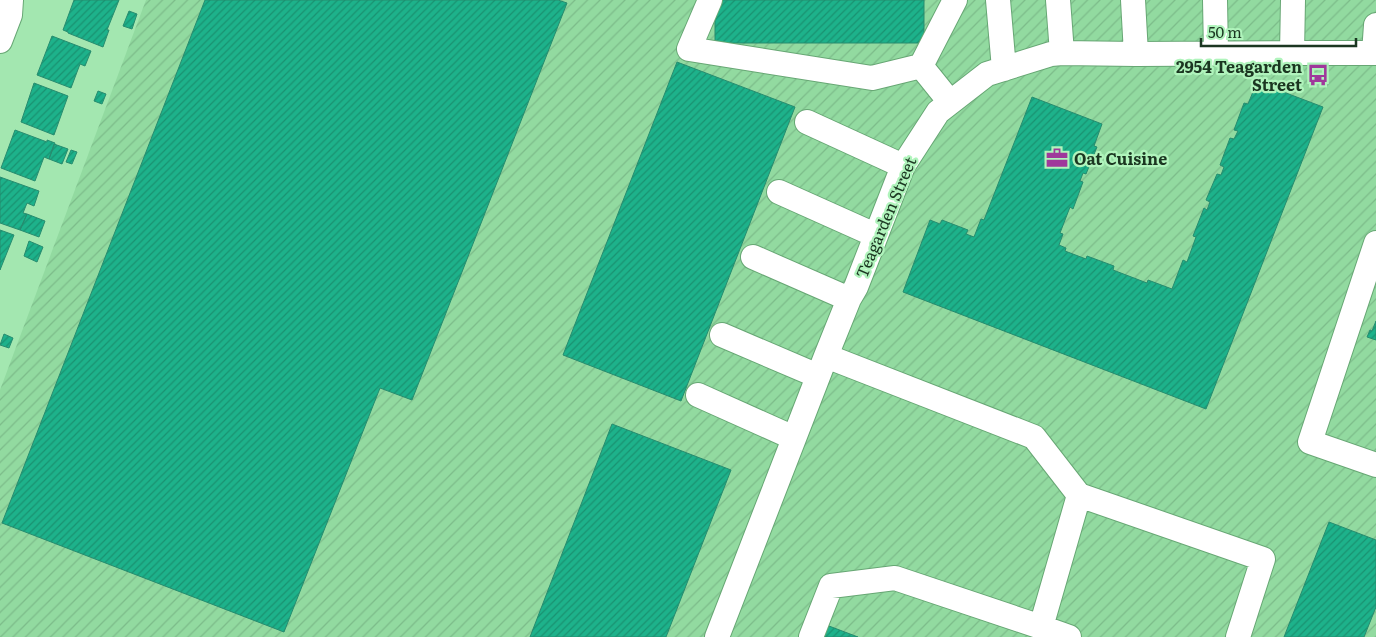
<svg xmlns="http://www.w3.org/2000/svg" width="1376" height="637" font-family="Literata,serif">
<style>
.industrial{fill:url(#industrial-furrows)}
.building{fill:url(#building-hatch);stroke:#278c6f}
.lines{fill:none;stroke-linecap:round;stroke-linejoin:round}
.minor-casing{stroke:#67a774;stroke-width:26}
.minor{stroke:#fff;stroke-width:24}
.labels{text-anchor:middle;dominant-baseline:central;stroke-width:4.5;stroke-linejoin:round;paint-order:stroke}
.poi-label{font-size:16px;font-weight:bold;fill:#1b3621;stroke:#b0f4bc;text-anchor:end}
.street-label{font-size:16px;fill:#1b3621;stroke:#b0f4bc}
</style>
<defs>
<pattern id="industrial-furrows" width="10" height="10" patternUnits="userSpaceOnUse" patternTransform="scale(1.25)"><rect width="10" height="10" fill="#92daa0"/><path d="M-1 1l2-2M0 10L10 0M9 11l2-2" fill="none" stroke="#7dbc8a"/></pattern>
<pattern id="building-hatch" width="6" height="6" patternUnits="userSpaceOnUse" patternTransform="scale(1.25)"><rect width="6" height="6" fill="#1db28b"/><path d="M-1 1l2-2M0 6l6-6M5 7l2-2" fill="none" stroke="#199271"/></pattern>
</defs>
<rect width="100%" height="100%" fill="#a3e7b0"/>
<path class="industrial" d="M146,0H1376V637H0V390Z"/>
<path class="building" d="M74,0H119L107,30H109L103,47L68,33V32L63,30Z
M205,0H558L567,3L412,400L380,388L284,632L2,523Z
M715,0H924V43H715Z
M129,11L137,14L132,29L123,26Z
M52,36L91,51L85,66L80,64L71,88L37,75Z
M677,62L795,107L681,401L563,355Z
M1257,82L1323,107L1206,409L903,292L930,220L940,224L942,220L968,230L966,234L974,237L981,219L984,220L1032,97L1102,124L1094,146L1097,147L1086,174L1083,173L1080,181L1083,182L1073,209L1070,207L1060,233L1063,234L1059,245L1066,248L1065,251L1086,259L1087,256L1114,266L1113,270L1147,283L1148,280L1172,289L1183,260L1187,262L1196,237L1193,236L1204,208L1207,210L1210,202L1206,200L1217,174L1221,175L1224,167L1220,165L1230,138L1234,139L1238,131L1234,130L1244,103L1248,104Z
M34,83L68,96L54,135L21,122Z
M98,91L106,94L102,104L94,101Z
M15,130L47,142V140L55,143L49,159L44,157L35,181L1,168Z
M54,144L68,149L62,164L49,159Z
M71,150L77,152L72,164L66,162Z
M0,177L39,191L34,206L27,203L23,213L27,214L20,230L0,223Z
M27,214L45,221L39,237L20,230Z
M0,230L14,235L0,270Z
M29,241L43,247L37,262L24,256Z
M1376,321V340L1367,337L1370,330L1372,331Z
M4,334L13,338L9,348L0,345Z
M612,424L731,470L666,637H530Z
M1329,522L1376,540V607L1364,637H1284Z
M821,623L858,637H816Z"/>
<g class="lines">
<g class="minor-casing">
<path id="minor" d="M710,0L689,49L872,78L921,66L950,102
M998,0L1004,69
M1058,0L1062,53
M1133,0L1136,54
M1215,0L1216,53
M0,41L10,15L11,0
M1292,53L1293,0
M1374,53L1376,25
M921,66L955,0
M807,122L903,166
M779,192L875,235
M1376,243L1310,442L1376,465
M753,257L849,299
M722,335L818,376
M826,356L1034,437L1079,495L1263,559L1238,637
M698,395L794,438
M1041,627L1069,637
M717,637L826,356L849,299L856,287L903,166L938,112L987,74L1051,54L1062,53L1136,54L1292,53H1376
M811,637L831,586L895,578L1041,627L1079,495"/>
</g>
<use href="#minor" class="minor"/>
</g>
<defs>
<g id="bus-bare" transform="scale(1.725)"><path d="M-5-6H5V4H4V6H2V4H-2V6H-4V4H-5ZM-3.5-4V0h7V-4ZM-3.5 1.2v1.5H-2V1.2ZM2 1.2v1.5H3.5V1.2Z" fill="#9f389b" stroke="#b0f4bc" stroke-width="2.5" paint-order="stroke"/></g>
<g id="office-bare" transform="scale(1.725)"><path d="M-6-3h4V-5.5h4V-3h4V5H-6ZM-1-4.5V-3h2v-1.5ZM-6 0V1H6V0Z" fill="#9f389b" stroke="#b0f4bc" stroke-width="2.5" paint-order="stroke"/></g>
</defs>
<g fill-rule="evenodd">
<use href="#bus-bare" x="1318" y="75"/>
<use href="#office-bare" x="1057" y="158"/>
</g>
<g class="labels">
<g class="poi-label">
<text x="1302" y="66">2954 Teagarden<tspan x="1302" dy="18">Street</tspan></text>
<text x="1074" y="158" text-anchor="start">Oat Cuisine</text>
</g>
<g class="street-label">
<text transform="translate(885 217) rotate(-67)">Teagarden Street</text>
</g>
</g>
<path d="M1201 38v8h155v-8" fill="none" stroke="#1b3621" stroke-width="2.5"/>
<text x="1208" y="38" font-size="15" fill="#1b3621" stroke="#b0f4bc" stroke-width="4" paint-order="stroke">50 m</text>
</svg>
